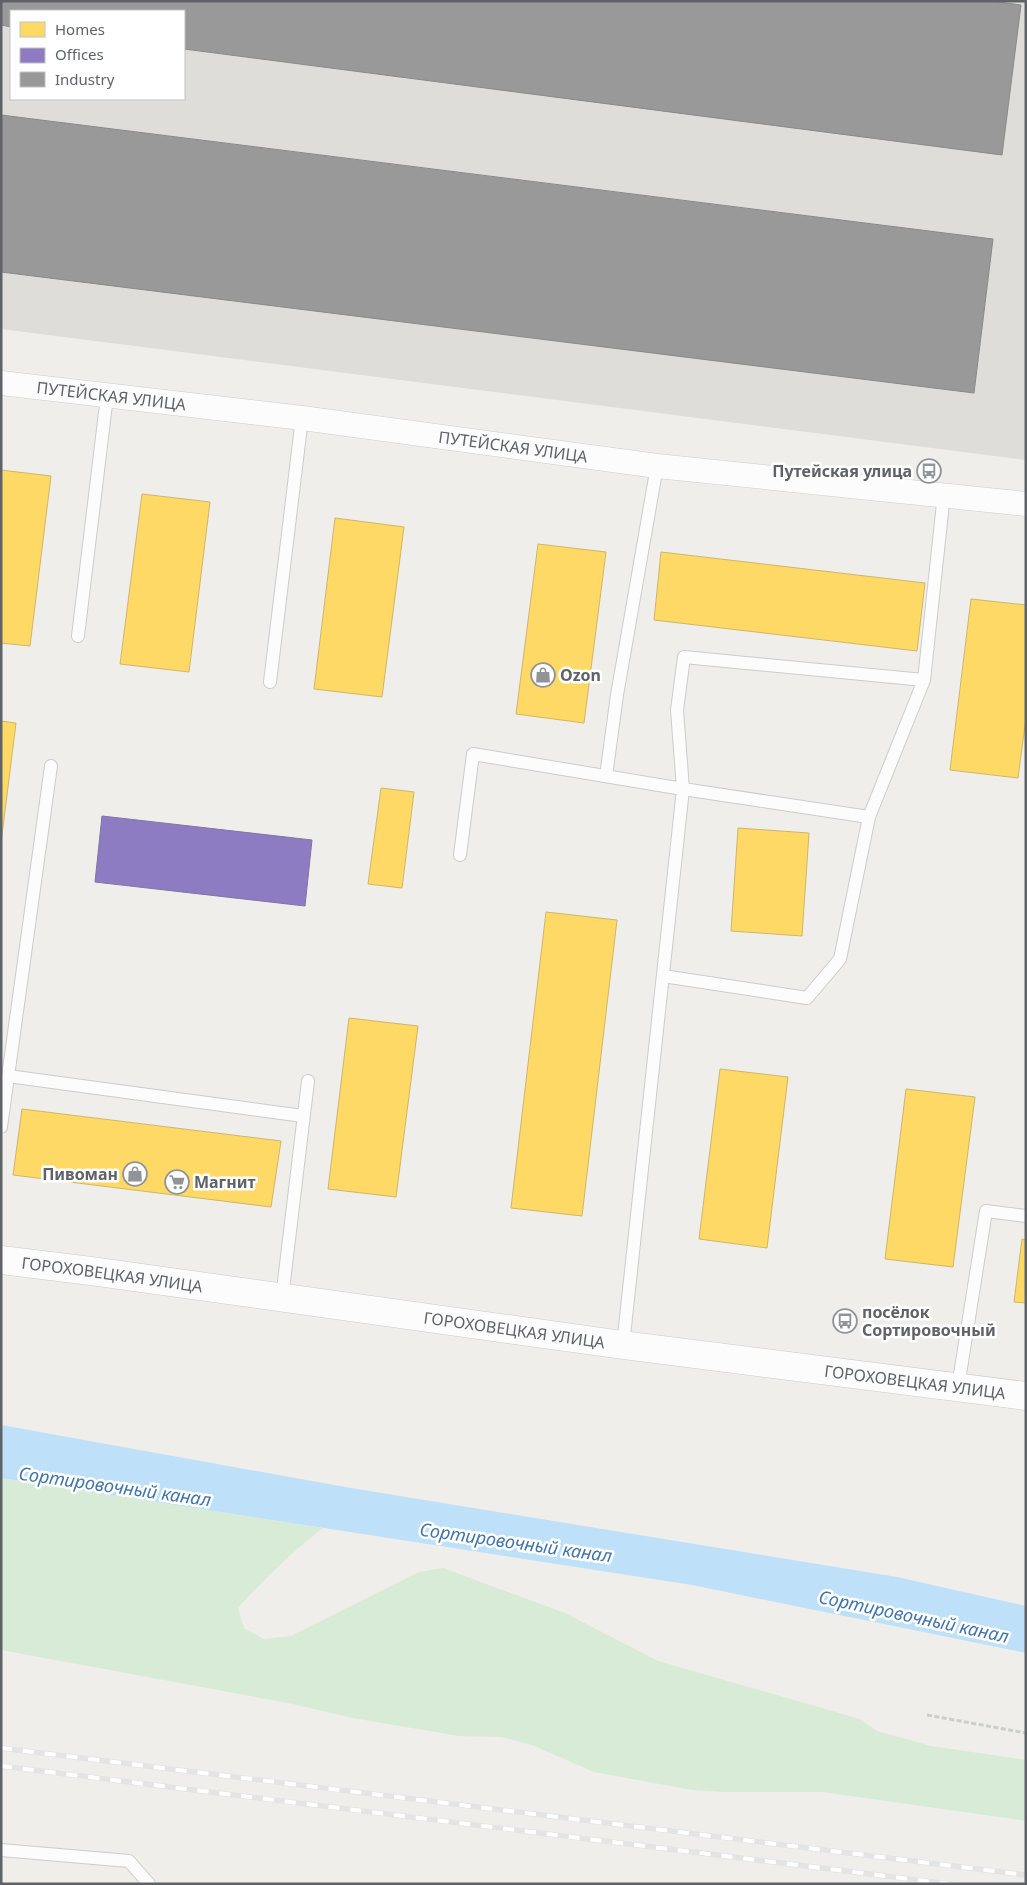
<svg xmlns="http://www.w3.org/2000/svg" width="1027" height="1885" font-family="'Noto Sans',sans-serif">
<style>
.industrial{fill:#dfddda;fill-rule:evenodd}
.green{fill:#d8ebd6}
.water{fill:#bfe0f9}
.homes{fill:#ffd966;stroke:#cfb667}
.offices{fill:#8e7cc3;stroke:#8074a8}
.industry{fill:#999;stroke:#88898a}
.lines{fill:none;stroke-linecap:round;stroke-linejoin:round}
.lane-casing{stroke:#cbcccc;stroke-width:14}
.street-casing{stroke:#cbcccc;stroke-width:25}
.secondary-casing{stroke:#cacacb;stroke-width:29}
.path{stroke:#cacfcc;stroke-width:3;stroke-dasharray:5 2.5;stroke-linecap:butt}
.lane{stroke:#fdfcfc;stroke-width:12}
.street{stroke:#fdfcfc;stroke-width:24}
.secondary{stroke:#fdfcfc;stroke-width:28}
.rail-casing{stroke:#e4e4e4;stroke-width:5.5}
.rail{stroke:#fff;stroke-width:4;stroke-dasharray:11;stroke-linecap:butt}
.labels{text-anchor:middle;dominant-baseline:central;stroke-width:5;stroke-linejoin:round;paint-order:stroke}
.street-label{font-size:16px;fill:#5f6368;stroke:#fff}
.poi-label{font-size:16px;font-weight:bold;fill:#5f6368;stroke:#fff;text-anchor:start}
.water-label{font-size:18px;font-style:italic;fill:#4174aa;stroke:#fff}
</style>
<rect width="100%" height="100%" fill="#efeeea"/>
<path class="industrial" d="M1,1H1026V460L1,329ZM11,11H184V99H11Z"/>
<path class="green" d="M1,1478L323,1528C292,1552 264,1579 238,1608L244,1628L264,1639L291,1636L419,1572L443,1568L565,1613L658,1661L860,1719L877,1731L931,1746L1026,1760V1821L823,1792H723L692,1790L594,1772L532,1745L502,1737L459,1736L353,1718L288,1703L1,1650Z"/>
<path class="water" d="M1,1425L345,1487L897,1577L1026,1606V1653L692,1585L1,1478Z"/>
<path class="homes" d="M1,470L51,476L30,646L1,643Z
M142,494L210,502L189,672L120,664Z
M335,518L404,527L382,697L314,689Z
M538,544L606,552L584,723L516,714Z
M661,552L925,583L917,651L654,620Z
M971,599L1026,605V718L1018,778L950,770Z
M1,721L16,723L1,843Z
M381,788L414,792L402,888L368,884Z
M738,828L809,833L802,936L731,931Z
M546,912L617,920L582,1216L511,1208Z
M349,1018L418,1026L396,1197L328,1189Z
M720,1069L788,1077L767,1248L699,1239Z
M906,1089L975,1097L953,1267L885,1259Z
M22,1109L281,1141L271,1207L13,1175Z
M1022,1239L1026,1240V1303L1014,1302Z"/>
<path class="offices" d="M102,816L312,840L305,906L95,882Z"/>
<path class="industry" d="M1,1H991L1021,5L1002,155L184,49V11H11V27L1,25Z
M1,115L993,239L974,393L1,272Z"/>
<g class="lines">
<g class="lane-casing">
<path id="lane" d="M78,636L107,396
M270,682L302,418
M606,776L617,695L657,466
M460,855L473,754L683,789L869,817
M663,976L807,998L840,959L869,817L924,680
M8,1076L303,1116
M1,1127L51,766
M282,1298L308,1081
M623,1345L683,789L677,710L684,657L924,680L944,494
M958,1387L986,1211L1026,1216
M1,1850L129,1861L149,1884"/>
</g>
<g class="street-casing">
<g id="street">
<path id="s1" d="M1,383L302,418L657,466L1026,504"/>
</g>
</g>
<g class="secondary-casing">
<g id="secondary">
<path id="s2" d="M1,1260L91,1271L623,1345L1026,1396"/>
</g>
</g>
<path class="path" d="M927,1715L1026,1733"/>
<use href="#lane" class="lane"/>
<use href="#street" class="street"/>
<use href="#secondary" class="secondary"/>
<g class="rail-casing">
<path id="rail" d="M1,1748L1026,1875
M1,1766L950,1884"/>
</g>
<use href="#rail" class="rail"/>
</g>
<defs>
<g id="bus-ring" transform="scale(1.25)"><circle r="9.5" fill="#fff" stroke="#919496" stroke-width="1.5"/><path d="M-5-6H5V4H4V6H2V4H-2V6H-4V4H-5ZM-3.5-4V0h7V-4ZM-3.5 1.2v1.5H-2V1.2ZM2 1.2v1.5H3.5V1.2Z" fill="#919496"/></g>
<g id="shop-ring" transform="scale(1.25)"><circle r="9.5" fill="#fff" stroke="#919496" stroke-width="1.5"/><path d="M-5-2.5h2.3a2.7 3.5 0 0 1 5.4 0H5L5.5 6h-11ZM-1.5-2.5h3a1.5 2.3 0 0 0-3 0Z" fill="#919496"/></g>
<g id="supermarket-ring" transform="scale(1.25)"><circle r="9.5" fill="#fff" stroke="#919496" stroke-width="1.5"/><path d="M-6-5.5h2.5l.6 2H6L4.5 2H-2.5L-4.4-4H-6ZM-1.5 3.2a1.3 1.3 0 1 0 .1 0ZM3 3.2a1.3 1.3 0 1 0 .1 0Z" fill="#919496"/></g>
</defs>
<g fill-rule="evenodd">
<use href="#bus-ring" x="929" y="471"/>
<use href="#shop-ring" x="543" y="675"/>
<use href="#shop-ring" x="135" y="1174"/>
<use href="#supermarket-ring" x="177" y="1182"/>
<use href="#bus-ring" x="845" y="1321"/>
</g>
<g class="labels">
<g class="street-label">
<text stroke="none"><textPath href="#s1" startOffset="111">ПУТЕЙСКАЯ УЛИЦА</textPath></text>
<text stroke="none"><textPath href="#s1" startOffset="516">ПУТЕЙСКАЯ УЛИЦА</textPath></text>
<text stroke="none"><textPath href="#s2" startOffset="112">ГОРОХОВЕЦКАЯ УЛИЦА</textPath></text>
<text stroke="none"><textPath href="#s2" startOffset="518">ГОРОХОВЕЦКАЯ УЛИЦА</textPath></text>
<text stroke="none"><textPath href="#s2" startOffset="922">ГОРОХОВЕЦКАЯ УЛИЦА</textPath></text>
</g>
<g class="poi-label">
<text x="912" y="471" text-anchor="end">Путейская улица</text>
<text x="560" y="675">Ozon</text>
<text x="118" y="1174" text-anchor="end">Пивоман</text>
<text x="194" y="1182">Магнит</text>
<text x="862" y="1312">посёлок<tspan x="862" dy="18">Сортировочный</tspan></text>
</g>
<g class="water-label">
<text transform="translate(115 1486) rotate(8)">Сортировочный канал</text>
<text transform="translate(516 1542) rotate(8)">Сортировочный канал</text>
<text transform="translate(914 1616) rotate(12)">Сортировочный канал</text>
</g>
</g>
<rect width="1027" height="1885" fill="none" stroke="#5f6368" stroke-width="5"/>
<rect x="10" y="10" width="175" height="90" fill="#ffffff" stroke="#bfc1c3"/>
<rect x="20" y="22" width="25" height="15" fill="#ffd966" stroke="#bfc1c3"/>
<text x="55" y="35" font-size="15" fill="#5f6368">Homes</text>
<rect x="20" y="48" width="25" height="15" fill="#8e7cc3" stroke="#bfc1c3"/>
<text x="55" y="60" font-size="15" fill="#5f6368">Offices</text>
<rect x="20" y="72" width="25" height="15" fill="#999999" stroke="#bfc1c3"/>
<text x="55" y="85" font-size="15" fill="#5f6368">Industry</text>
</svg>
